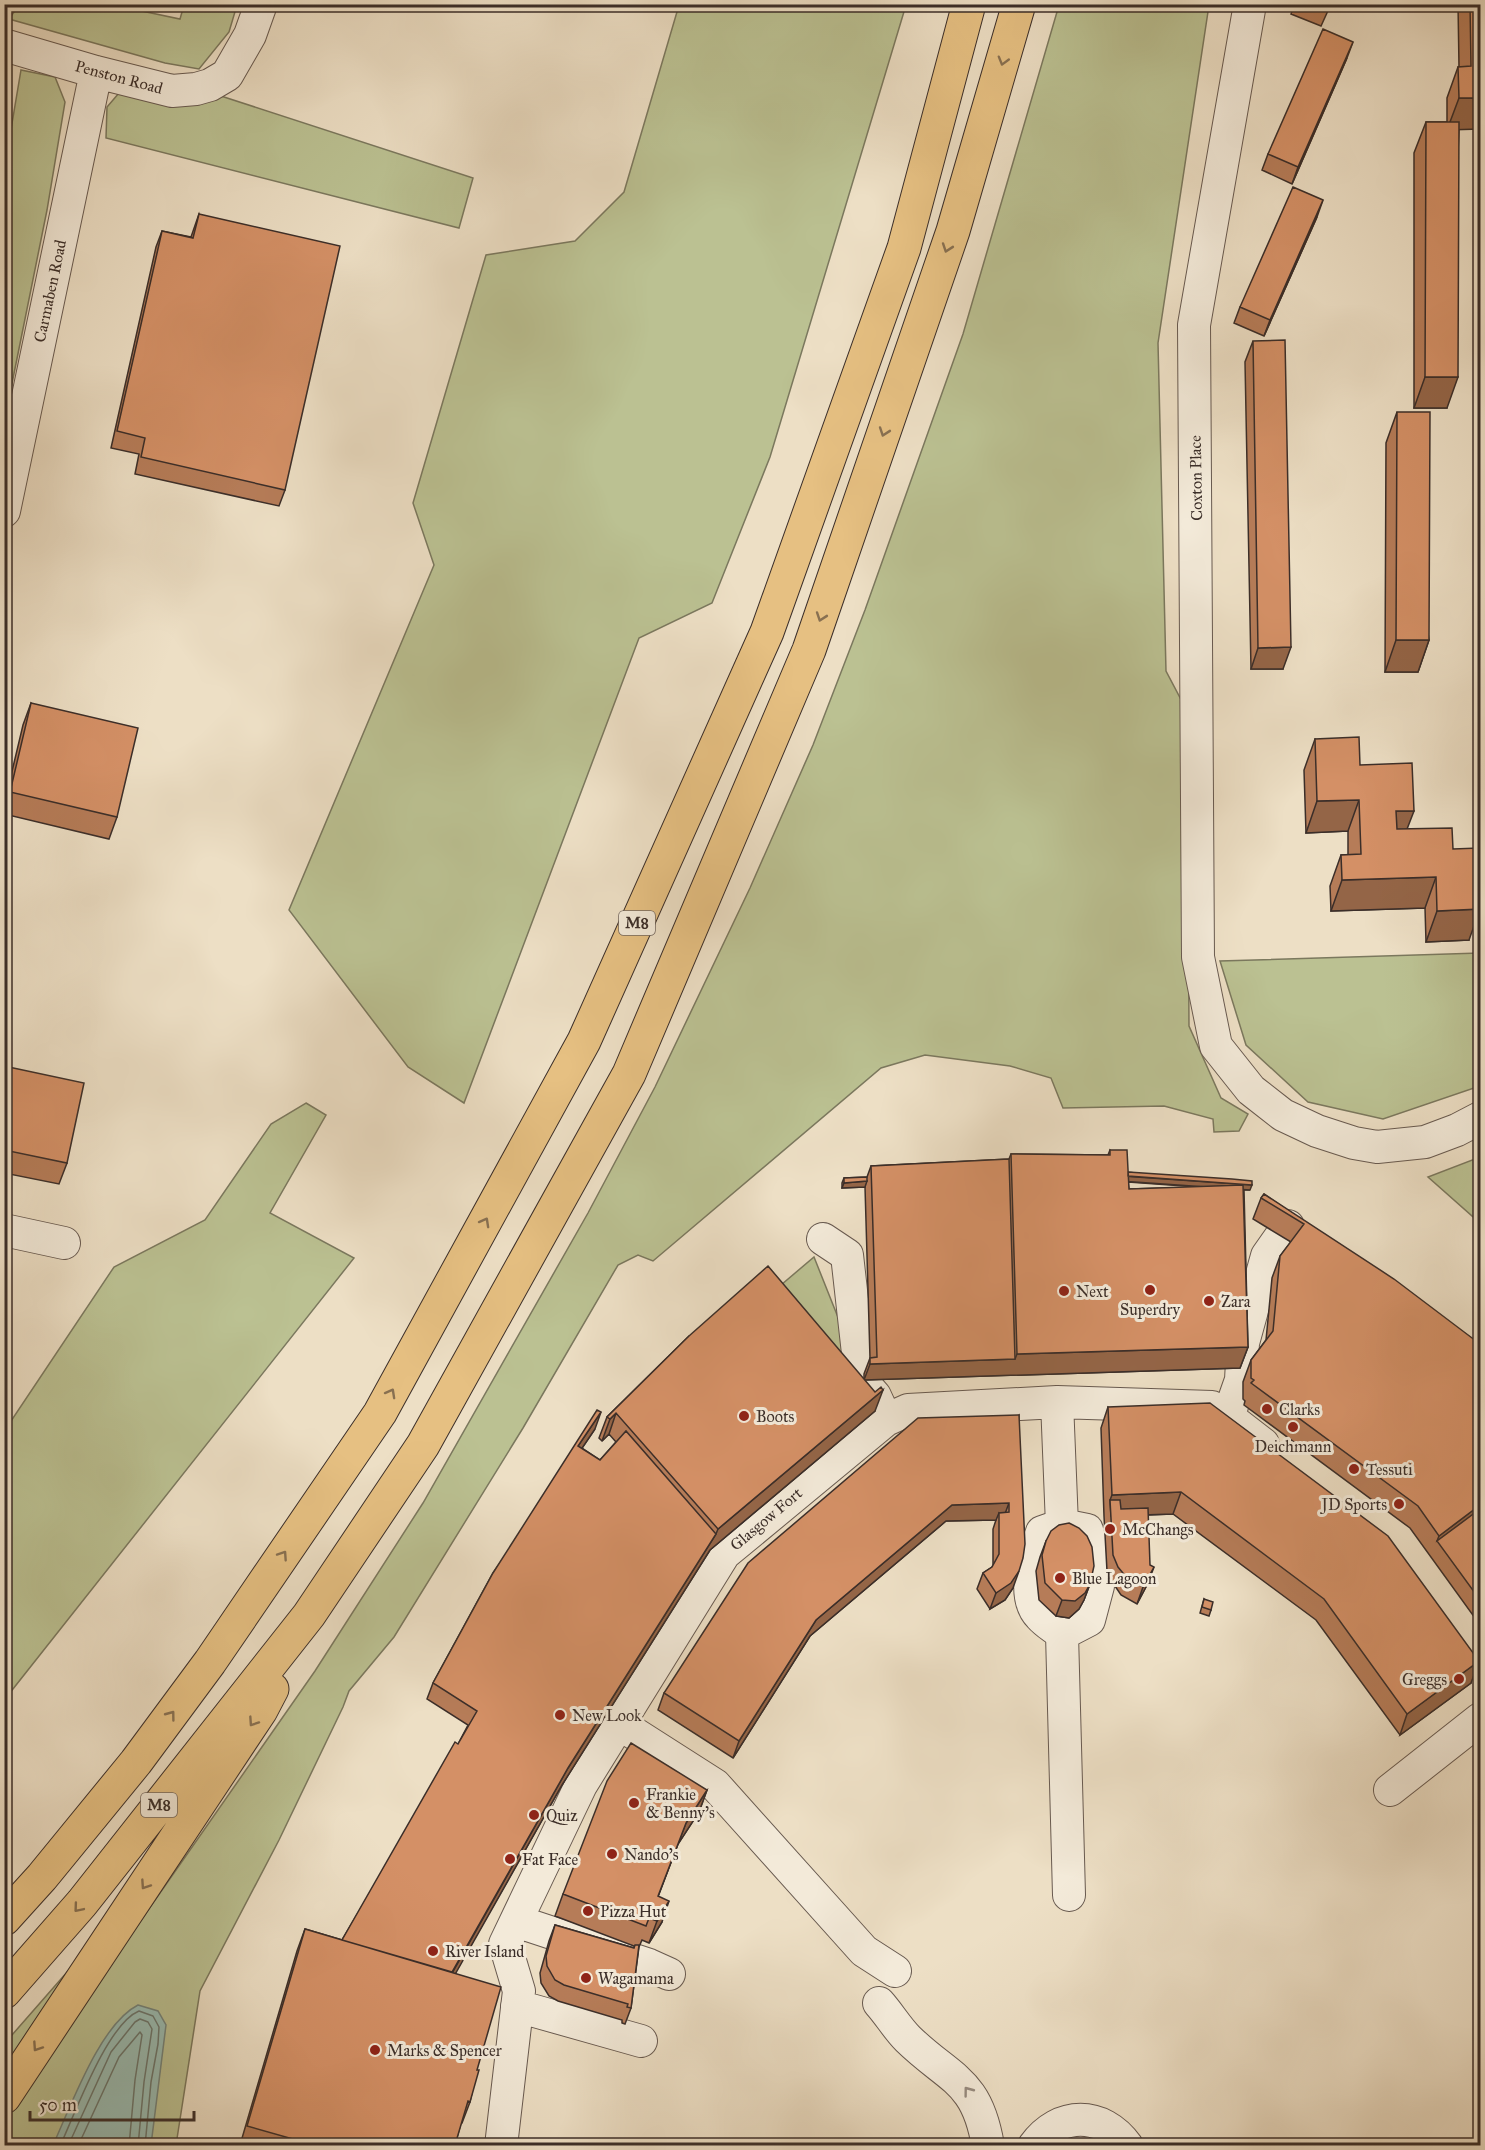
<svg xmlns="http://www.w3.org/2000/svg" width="1485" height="2150" font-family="'IM FELL Great Primer',serif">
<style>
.green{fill:#bbc192;stroke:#7b785e;stroke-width:1.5}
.water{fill:#99bdb4;stroke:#73847c;stroke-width:1.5}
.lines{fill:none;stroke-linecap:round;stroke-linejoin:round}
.shore{stroke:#6a766e;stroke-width:1.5}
.minor-casing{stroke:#685a50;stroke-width:34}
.highway-casing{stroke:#3b2e29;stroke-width:35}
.minor{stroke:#f3ead9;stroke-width:32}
.highway{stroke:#e6c082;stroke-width:33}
.wall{fill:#b67c58;stroke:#3b2e29;stroke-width:1.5;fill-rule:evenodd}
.shaded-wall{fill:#946547;stroke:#3b2e29;stroke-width:1.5}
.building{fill:#d49066;stroke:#3b2e29;stroke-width:1.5}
.oneway{stroke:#887051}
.oneway2{stroke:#978c81}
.poi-dot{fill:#8f2418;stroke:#f3ead9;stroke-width:2}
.labels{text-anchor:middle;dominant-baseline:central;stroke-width:6;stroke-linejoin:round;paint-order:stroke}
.shield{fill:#f3ead9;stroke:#72665e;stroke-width:1.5}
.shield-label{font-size:15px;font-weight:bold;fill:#3b2e29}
.street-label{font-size:16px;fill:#3b2e29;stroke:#f3ead9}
.poi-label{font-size:16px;fill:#3b2e29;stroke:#f3ead9;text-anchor:start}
</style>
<rect width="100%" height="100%" fill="#eddfc5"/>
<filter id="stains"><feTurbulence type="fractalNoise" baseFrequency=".00333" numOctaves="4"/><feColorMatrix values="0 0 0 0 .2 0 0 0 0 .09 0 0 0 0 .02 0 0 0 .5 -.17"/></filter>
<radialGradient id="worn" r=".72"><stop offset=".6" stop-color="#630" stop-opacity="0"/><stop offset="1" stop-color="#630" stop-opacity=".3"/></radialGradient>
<path class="green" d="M19,5H128L137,10L180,19L184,5H237L229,32L199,69L165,63L9,19Z
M679,5H906L770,457L712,603L639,638L464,1103L408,1067L289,910L434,565L413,503L486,255L575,241L624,192Z
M1059,5H1209L1158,343L1166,671L1187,711L1189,1026L1221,1098L1248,1114L1239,1131L1214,1132L1213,1119L1164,1106L1063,1108L1051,1078L1010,1066L925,1055L881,1068L653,1261L638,1255L618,1265L523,1428L394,1637L349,1691L343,1707L279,1840L200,1991L176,2145L5,2146V2115L315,1671L423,1503L588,1213L655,1087L750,888L813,745L865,610L963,334Z
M21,70L55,77L65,102L47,210L5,418V165Z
M119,93L221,96L473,178L459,228L106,138L107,107Z
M1480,953V1086L1383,1119L1308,1102L1246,1045L1220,961Z
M306,1103L326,1115L270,1213L354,1258L5,1699V1430L114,1267L205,1220L271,1124Z
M1480,1157V1223L1428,1177Z
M814,1257L855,1360L836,1376L768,1296Z
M117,1915L5,2072V2043Z"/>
<path class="water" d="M138,2005L158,2011L166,2025L151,2145H53C71,2106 100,2024 138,2005Z"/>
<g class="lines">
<path class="shore" d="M60,2146C75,2114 107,2024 139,2011L153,2016L159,2027L158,2044L151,2082L145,2146
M68,2146L111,2052L135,2022L140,2019L148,2022L152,2029L144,2082L138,2146
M78,2146L119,2057L140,2032L142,2035L135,2080L129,2146"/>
<g class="minor-casing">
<path id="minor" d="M1250,4L1194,325L1198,957L1216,1046L1251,1090L1283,1115L1317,1131L1354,1143L1377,1147L1425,1142L1457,1130L1480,1118
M4,45L96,72L172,91L196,89L210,85L227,75L250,35L261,4
M4,511L96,72
M4,1230L64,1243
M823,1239L847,1255L861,1380L875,1396L881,1409
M1057,1402L1062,1525L1087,1530L1095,1560L1098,1586L1089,1620L1062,1634L1069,1895
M1228,1417L1241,1380L1243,1343L1267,1256L1288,1226
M1062,1525L1042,1532C1034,1553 1021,1597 1040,1616C1046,1623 1055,1628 1062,1634
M618,1723L715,1785L864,1951L895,1971
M1390,1790L1480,1719
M517,1919L528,1925L649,1965L669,1974
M879,2003C889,2014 897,2028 908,2039C950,2080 977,2079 988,2146
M517,2006L641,2041
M501,2146L519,1991L505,1944L581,1785L724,1554L886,1420L908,1410L1057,1402L1212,1407L1228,1417L1263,1444
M1034,2146C1059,2111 1102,2111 1127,2146"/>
</g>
<g class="highway-casing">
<path id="highway" d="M4,1919L42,1877L136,1762L210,1662L380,1413L584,1041L767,632L904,248L969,4
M4,1992L82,1903L309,1615L423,1445L629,1074L809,650L953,231L1019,4
M4,2097L261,1710L272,1689"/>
</g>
<use href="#minor" class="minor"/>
<use href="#highway" class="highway"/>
</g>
<path class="wall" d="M1295,4H1331L1321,26L1291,14Z
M1458,4H1480V129H1459L1447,408H1414V153L1426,122H1447V98L1458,67H1459Z
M1347,58L1292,184L1262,170L1268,154Z
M199,214L285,490L279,506L135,474L139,454L111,448L156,247L162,231L191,237Z
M1317,217L1264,336L1234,323L1240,307Z
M1253,341L1283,669H1251L1245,362Z
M1397,412L1429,640L1418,672H1385L1386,443Z
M31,703L117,817L109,839L4,814V805L23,725Z
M1315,739L1360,765L1407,829L1453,849L1469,940L1426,942L1425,908L1331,911L1330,886L1341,855H1348V831L1306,833L1304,770Z
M4,1066L67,1163L59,1184L4,1173Z
M1110,1150L1128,1172L1250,1190H1244L1248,1347L1240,1368L864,1380L875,1411L710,1550L562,1785L455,1973L477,2070L470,2102L462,2123H461L455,2145H240L297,1951L305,1929L342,1940L458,1744L468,1725L427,1699L433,1683L493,1573L595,1429L582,1448L600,1460L616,1442L609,1434L602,1441L599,1438L607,1417L689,1336L864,1379V1374L870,1358L865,1187L842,1188V1183L844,1178L867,1177L871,1166L1009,1159L1011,1154L1108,1155ZM1128,1182L1198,1187L1129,1189Z
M1264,1194L1480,1344V1625L1410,1528L1244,1405L1245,1401L1243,1399V1382L1251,1360L1266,1340L1272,1278L1280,1256L1291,1242L1253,1219L1261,1198Z
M1108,1407L1471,1683L1400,1735L1316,1620L1173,1514L1148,1515V1583L1137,1604L1121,1595L1113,1583L1107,1571L1104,1516L1101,1428Z
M1019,1415L1013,1588L1005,1600L990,1609L977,1589L983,1573L992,1567L993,1565V1529L996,1520L946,1521L810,1636L733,1758L658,1710L664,1693Z
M1046,1541L1090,1584L1084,1600L1079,1609L1069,1618L1056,1616L1039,1600L1036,1571L1040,1557Z
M1204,1599L1211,1610L1209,1616L1200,1613Z
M707,1790L699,1812L678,1844L658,1896L662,1922L649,1943L642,1940L639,1947L631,2008L625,2024L622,2023V2020L558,2001L549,1996L541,1983L540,1973L549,1941L555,1925L634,1948V1946L555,1916L563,1894Z"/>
<path class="shaded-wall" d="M1353,42L1347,58L1292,184L1298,167Z
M1459,98H1480V129L1447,130Z
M1323,200L1317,217L1264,336L1270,320Z
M1425,377H1458L1447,408H1414Z
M1396,640H1429L1418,672H1385Z
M1291,647L1283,669H1251L1258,648Z
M1359,800L1348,831L1306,833L1317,801Z
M1396,811H1414L1402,842L1384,843Z
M1436,877L1425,908L1331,911L1342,880Z
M1480,909L1469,940L1426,942L1437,911Z
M1122,1176L1252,1185L1250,1190L1120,1181Z
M867,1181L865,1187L842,1188L844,1183Z
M1248,1347L1240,1368L864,1380L870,1364L1015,1359L1017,1354Z
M883,1390L875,1411L710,1550L562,1785L444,1994L450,1977L568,1768L716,1534L718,1529Z
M601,1412L595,1429L572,1463L578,1446Z
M616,1413L609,1434L602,1441L610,1419Z
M1181,1492L1173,1514L1111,1516L1110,1500L1112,1495Z
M1009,1503L1003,1519L999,1513L996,1520L946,1521L810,1636L733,1758L739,1741L816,1620L952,1505Z
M1480,1505V1521L1437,1541L1439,1536Z
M1154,1567L1148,1583L1137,1604L1143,1587Z
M1019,1571L1013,1588L1005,1600L990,1609L996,1593Z
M1090,1584L1084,1600L1079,1609L1069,1618L1056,1616L1062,1600Z
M1479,1661L1471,1683L1400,1735L1407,1714Z
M707,1790L699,1812L678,1844L650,1918L686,1823Z
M669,1901L662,1922L649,1943L657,1921Z"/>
<path class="building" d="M1314,4H1330L1327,10Z
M1470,4H1480V98H1459L1458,67L1471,66Z
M1323,29L1353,42L1298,167L1268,154Z
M1426,122H1459L1458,377H1425Z
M1293,187L1323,200L1270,320L1240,307Z
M199,214L340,246L285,490L141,457L145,438L117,431L162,231L193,238Z
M1285,340L1291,647L1258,648L1253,341Z
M1397,412H1430L1429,640H1396Z
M31,703L138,728L117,817L10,792Z
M1359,737L1360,765L1412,763L1414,811H1396L1397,829L1452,828L1453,849L1479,848L1480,909L1437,911L1436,877L1342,880L1341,855L1361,854L1359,800L1317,801L1315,739Z
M4,1066L84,1083L67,1163L4,1150Z
M1110,1150H1127L1129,1189L1243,1185L1248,1347L1017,1354L1011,1154L1110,1155Z
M1009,1159L1015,1359L870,1364V1358L877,1357L871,1166Z
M1128,1172L1232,1179L1252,1181V1185L1128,1176Z
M867,1177V1181L844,1183V1178Z
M1264,1194L1394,1279L1480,1344V1505L1439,1536L1418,1506L1251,1383L1254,1380L1251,1378V1360L1273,1331L1280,1256L1304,1224L1261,1198Z
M768,1266L875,1392L881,1387L883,1390L718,1529L616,1413L610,1419L607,1417L689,1336Z
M1210,1403L1388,1536L1479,1661L1407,1714L1324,1599L1181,1492L1112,1495L1108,1407Z
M597,1410L601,1412L578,1446L600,1460L626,1431L716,1534L568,1768L452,1972L342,1940L455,1742L458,1744L477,1711L433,1683L493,1573Z
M1019,1415L1025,1544L1023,1558L1019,1571L1011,1583L996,1593L983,1573L992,1567L999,1554V1513L1009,1512V1503L952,1505L816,1620L739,1741L664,1693L748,1563L918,1418Z
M1110,1500H1120L1121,1509L1148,1508L1150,1565L1154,1567L1143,1587L1127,1578L1118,1567L1113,1555Z
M1480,1509V1600L1437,1541Z
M1069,1523L1079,1528L1087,1536L1092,1547L1094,1566L1090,1584L1085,1593L1075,1601L1062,1600L1045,1583L1042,1555L1046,1541L1051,1531L1059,1525Z
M1204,1599L1213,1602L1211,1610L1202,1607Z
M631,1743L707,1790L686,1823L658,1896L669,1901L657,1921L649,1918L646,1926L563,1894L607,1781Z
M555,1925L634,1948L635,1945H639L631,2008L627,2007L628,2004L564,1985L555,1980L547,1966L546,1956Z
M305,1929L501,1987L477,2070H479L470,2102L468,2101L455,2145H314L247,2126Z"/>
<defs><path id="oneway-chevron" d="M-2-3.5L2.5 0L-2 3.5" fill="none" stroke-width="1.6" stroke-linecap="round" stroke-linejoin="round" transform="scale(1.5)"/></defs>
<g class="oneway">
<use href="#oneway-chevron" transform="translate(1003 61) rotate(106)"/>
<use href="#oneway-chevron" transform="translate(947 248) rotate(109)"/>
<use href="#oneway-chevron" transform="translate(884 432) rotate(109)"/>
<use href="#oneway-chevron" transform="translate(821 617) rotate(109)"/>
<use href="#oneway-chevron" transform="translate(485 1222) rotate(-61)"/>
<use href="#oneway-chevron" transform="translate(391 1393) rotate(-61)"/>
<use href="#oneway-chevron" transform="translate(283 1555) rotate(-56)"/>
<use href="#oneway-chevron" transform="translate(171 1715) rotate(-53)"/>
<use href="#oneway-chevron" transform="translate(253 1722) rotate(124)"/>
<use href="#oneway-chevron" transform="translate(145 1885) rotate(124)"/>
<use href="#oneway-chevron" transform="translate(78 1908) rotate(130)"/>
<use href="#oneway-chevron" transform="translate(37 2047) rotate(124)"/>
</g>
<use class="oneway2" href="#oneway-chevron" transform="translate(968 2091) rotate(-127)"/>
<g class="poi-dot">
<circle cx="1150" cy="1290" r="6"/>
<circle cx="1064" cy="1291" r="6"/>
<circle cx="1209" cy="1301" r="6"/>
<circle cx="1267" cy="1409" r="6"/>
<circle cx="744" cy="1416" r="6"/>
<circle cx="1293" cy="1427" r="6"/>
<circle cx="1354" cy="1469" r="6"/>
<circle cx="1399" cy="1504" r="6"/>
<circle cx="1110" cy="1529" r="6"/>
<circle cx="1060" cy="1578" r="6"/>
<circle cx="1459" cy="1679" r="6"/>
<circle cx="560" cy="1715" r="6"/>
<circle cx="634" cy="1803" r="6"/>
<circle cx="534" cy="1815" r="6"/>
<circle cx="612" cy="1854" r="6"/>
<circle cx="510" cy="1859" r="6"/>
<circle cx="588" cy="1911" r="6"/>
<circle cx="433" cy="1951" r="6"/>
<circle cx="586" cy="1978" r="6"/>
<circle cx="375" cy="2050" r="6"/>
</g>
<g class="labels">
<g class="shield">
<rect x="619" y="911" width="36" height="24" rx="4.5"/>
<rect x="141" y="1793" width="36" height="24" rx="4.5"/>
</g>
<g class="shield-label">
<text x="637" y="923">M8</text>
<text x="159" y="1805">M8</text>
</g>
<g class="street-label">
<text transform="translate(119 77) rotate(15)">Penston Road</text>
<text transform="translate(50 291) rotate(-78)">Carmaben Road</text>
<text transform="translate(1196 478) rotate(-91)">Coxton Place</text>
<text transform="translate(766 1519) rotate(-40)">Glasgow Fort</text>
</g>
<g class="poi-label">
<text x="1076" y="1291">Next</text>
<text x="1221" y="1301">Zara</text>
<text x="1150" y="1309" text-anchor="middle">Superdry</text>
<text x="1279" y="1409">Clarks</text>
<text x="756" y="1416">Boots</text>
<text x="1293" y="1446" text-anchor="middle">Deichmann</text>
<text x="1366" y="1469">Tessuti</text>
<text x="1387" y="1504" text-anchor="end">JD Sports</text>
<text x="1122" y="1529">McChangs</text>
<text x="1072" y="1578">Blue Lagoon</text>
<text x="1447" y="1679" text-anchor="end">Greggs</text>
<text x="572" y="1715">New Look</text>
<text x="646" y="1794">Frankie<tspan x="646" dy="18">&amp; Benny's</tspan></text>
<text x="546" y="1815">Quiz</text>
<text x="624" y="1854">Nando's</text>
<text x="522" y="1859">Fat Face</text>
<text x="600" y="1911">Pizza Hut</text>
<text x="445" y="1951">River Island</text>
<text x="598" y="1978">Wagamama</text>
<text x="387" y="2050">Marks &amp; Spencer</text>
</g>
</g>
<rect width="1485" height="2150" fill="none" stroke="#eddfc5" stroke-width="24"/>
<rect x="6" y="6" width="1473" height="2138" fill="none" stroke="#3b2e29" stroke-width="3"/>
<rect x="12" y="12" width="1461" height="2126" fill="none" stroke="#3b2e29" stroke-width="1.5"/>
<path d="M30 2111v9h164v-9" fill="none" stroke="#3b2e29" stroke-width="3"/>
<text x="39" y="2111" font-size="18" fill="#3b2e29" stroke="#f3ead9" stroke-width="4.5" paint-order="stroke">50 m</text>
<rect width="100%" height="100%" filter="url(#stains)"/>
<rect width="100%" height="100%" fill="url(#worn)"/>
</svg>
